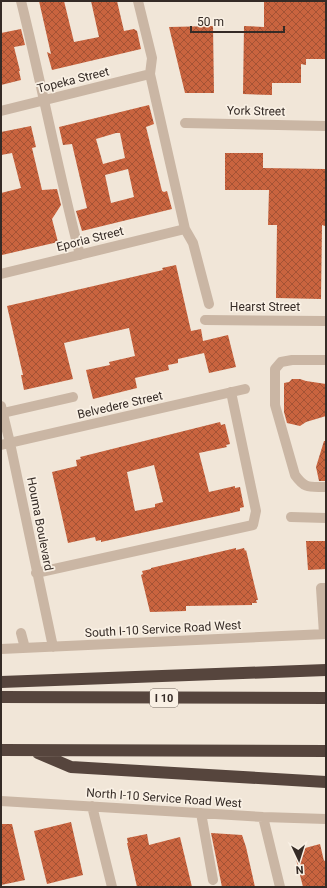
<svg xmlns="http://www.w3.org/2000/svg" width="327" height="888" font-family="Roboto,sans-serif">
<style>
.building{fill:url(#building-cross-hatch);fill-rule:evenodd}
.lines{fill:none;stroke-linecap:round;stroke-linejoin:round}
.minor{stroke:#cab6a4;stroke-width:10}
.highway{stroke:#56453d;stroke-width:12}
.labels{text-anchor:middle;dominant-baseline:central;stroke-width:3.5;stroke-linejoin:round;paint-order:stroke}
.shield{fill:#f9f0e4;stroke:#70665f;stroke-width:1}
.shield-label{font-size:11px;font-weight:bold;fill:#352b26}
.street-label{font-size:12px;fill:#352b26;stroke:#f9f0e4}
</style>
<defs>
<pattern id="building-cross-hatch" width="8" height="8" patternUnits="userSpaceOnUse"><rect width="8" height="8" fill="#c9643f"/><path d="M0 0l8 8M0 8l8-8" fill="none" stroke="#a45335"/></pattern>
</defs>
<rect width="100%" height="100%" fill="#f1e6d8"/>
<path class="building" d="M39,1H64L74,42L99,37L91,1H117L124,31L134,29L137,31L141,49L52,70L47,52L51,54Z
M264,1H326V59H306V65L301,64V83H272V95L243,94L244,26L264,27Z
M213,26L214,93H185L169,27Z
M21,29L25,45L14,47L20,71H19L21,80L1,85V33Z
M149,105L154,124L146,127L162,191L164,192L167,191L172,209L82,231L76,211L87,208L72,144L63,145L59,127ZM116,133H120L125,158L103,164L96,139ZM128,169L134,197L111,203L105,175Z
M31,126L36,147L32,148L42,190L57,189L61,205L52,219L58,242L2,255L1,254V193L21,188L12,153L1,155V132Z
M225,153H263V168L325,169V226L322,225L321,299L276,298L277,225H268L269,190H225Z
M176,265L191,331L201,329L203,341L228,335L236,367L209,373L204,353L178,359V363L168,365L169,370L135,378L137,388L93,399L86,370L110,365L109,362L135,356L129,328L64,343L73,379L24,390L21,375H23L7,306L163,270L162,268Z
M292,379H300L306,381L326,384V416L306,422L300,426L287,423L284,412V383L289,382Z
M220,422L221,425L225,424L230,444L226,445L227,447L199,453L209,492L235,486V488L240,487L244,507L240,508V511L101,542V540L96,541L95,537L68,543L52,472L77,466L76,460L81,459L80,457ZM154,465L163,502L155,504V507L135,511L127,472Z
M324,441H326V481H319L316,467Z
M306,541H326V569L308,570Z
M236,548V550L244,548L245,551L246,550L258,600H256L257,603H252V605L186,606V611L150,612L141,575L143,574L142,571L151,569V568Z
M71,822L83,875L47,884L34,831Z
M1,824H12L25,880L1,885Z
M211,833L242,835L246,847L255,887H222Z
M147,834L149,845L180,837L192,887H137L127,843H128L127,838Z
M320,844L324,861L326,860V887H303L294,851Z"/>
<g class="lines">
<path class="minor" d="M21,1C42,85 58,171 80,255
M138,1L152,58L150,74L185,229L193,243L209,304
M1,111L150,74
M185,123L326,126
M1,274L185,229
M205,320L326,321
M326,360H292L281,362L275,369V405L295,475C305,489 309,487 326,487
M1,406L10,443L53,647
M3,413L73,397
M1,445L245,389
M291,517L326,518
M36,573L253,525L256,511L231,392
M21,633L25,648
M324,634L321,588H326
M1,649L326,634
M1,801L263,817L326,819
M92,806L112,887
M201,813L213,880
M263,817L280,887"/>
<path class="highway" d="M1,682L326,670
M1,697L326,698
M1,750L326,751
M38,753L71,767L326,782"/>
</g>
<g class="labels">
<rect class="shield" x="150" y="689" width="28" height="18" rx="3"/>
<g class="shield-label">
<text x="164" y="698">I 10</text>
</g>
<g class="street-label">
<text transform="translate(73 80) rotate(-14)">Topeka Street</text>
<text transform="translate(256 111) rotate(1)">York Street</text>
<text transform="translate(90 239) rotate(-14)">Eporia Street</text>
<text x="265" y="307">Hearst Street</text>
<text transform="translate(120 405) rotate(-13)">Belvedere Street</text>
<text transform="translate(40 524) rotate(79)">Houma Boulevard</text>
<text transform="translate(163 629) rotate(-3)">South I-10 Service Road West</text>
<text transform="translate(164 798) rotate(4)">North I-10 Service Road West</text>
</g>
</g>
<rect width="327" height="888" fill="none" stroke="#352b26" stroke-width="4"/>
<g transform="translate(299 860) rotate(176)" stroke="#f9f0e4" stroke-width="3" paint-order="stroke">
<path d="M0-3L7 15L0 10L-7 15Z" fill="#352b26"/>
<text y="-6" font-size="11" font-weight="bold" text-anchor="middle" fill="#352b26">N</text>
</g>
<path d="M191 26v6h93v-6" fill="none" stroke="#352b26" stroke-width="2"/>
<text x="197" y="26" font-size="12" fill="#352b26" stroke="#f9f0e4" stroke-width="3" paint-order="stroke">50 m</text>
</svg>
